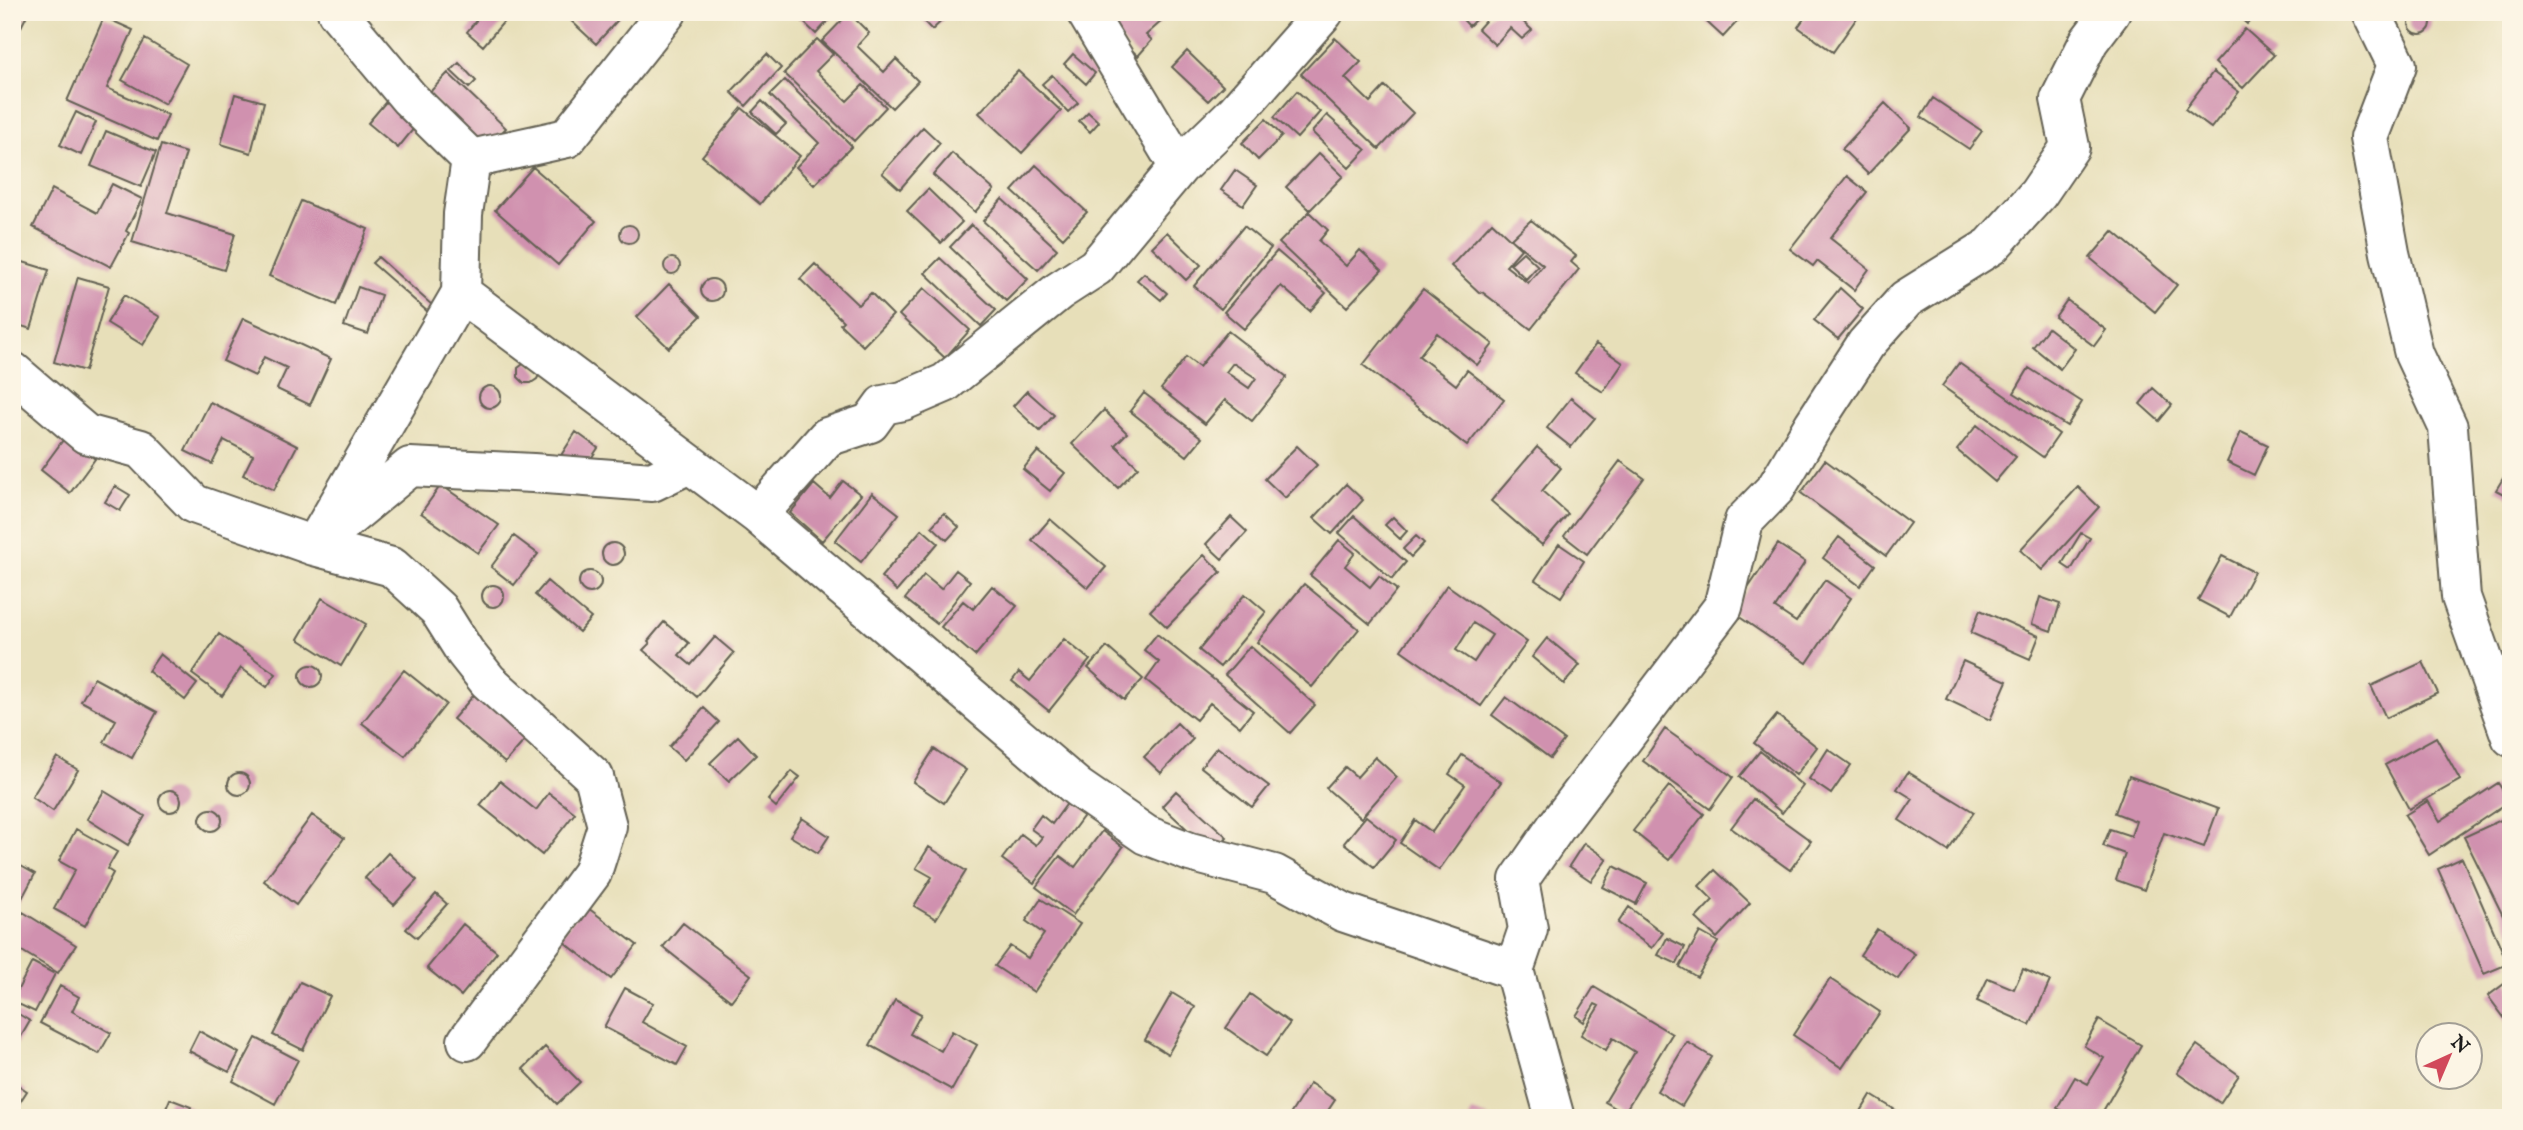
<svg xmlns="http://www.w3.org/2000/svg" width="2523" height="1130" font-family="'IM FELL English',serif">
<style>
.building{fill:#d091af;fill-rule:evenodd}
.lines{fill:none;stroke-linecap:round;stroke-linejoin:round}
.minor-casing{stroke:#636053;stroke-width:42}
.minor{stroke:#fff;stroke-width:38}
</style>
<rect width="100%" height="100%" fill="#fcf5e5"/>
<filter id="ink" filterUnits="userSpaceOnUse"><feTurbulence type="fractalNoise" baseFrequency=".0143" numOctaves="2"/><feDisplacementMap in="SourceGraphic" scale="14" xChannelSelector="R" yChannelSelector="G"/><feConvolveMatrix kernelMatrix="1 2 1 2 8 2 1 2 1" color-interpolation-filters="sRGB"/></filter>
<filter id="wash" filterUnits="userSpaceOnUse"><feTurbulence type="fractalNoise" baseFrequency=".00686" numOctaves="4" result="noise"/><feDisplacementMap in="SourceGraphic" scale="28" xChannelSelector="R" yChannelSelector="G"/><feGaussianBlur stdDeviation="1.57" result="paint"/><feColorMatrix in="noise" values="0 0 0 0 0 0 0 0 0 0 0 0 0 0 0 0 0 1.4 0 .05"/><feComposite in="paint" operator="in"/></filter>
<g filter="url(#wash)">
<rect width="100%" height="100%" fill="#e7dfb9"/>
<g id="blocks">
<path class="building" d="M12,12L28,13L19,31L12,27Z
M483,12H512L483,46L467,32Z
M542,12H555L550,19Z
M572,12H625L596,44L567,17Z
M793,12H836L816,34Z
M915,12H951L932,30Z
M1092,12H1123L1125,14L1127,12H1172L1146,35L1152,40L1138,56Z
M1456,12H1483L1469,26Z
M1493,12H1513L1532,30L1522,39L1510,28L1495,45L1478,29Z
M1696,12H1746L1723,37Z
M1809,12H1861L1833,52L1798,27Z
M2234,12H2258L2247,24Z
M2409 23a11 11 0 1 1 22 0a11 11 0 1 1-22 0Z
M849,13L869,33L857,46L884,72L896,59L918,81L892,108L822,41Z
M104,17L133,30L107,88L168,115L157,141L67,101Z
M2245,29L2274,55L2243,88L2215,63Z
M1335,38L1361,62L1345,78L1370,102L1385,86L1413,113L1379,149L1301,74Z
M145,39L187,64L165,104L122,80Z
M817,39L833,54L816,71L847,101L863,85L886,107L854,141L784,73Z
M1187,51L1223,86L1208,101L1172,67Z
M767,54L781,68L746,106L731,92Z
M1073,54L1095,73L1086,84L1064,64Z
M459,63L476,81L469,88L451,71Z
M1018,71L1061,111L1022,153L979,113Z
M2213,72L2239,92L2211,128L2185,109Z
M448,73L506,128L486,149L428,94Z
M1052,75L1078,103L1068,112L1042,84Z
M785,80L852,146L814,185L796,167L819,143L770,95Z
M1297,91L1320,112L1297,138L1274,117Z
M235,94L264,102L251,153L221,144Z
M390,97L419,122L398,148L368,123Z
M1933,98L1982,131L1969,149L1921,117Z
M762,101L786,124L776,134L752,112Z
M1885,103L1911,128L1868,174L1842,149Z
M742,108L800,156L760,204L702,156Z
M76,112L96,122L81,155L60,145Z
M1088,112L1099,122L1090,132L1079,121Z
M1327,115L1366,150L1349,168L1312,132Z
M1266,119L1282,136L1258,160L1242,143Z
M923,127L940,143L900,189L882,173Z
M106,131L156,152L141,187L91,166Z
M161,145L186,153L167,213L235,234L224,270L132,242Z
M952,153L994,190L975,212L933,175Z
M1319,153L1343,176L1310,210L1286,187Z
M1036,165L1087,212L1063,238L1012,191Z
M533,167L596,221L558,265L495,210Z
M1235,170L1257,185L1243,205L1221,190Z
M1847,176L1867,192L1830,238L1869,269L1854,290L1817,261L1813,266L1790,249Z
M112,184L142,199L126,231L129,233L111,267L33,227L52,189L97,213Z
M928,189L962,222L941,243L907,211Z
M1002,199L1057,249L1038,270L983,221Z
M301,201L368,229L336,305L269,276Z
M1309,212L1328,230L1319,241L1346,266L1360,250L1382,270L1347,307L1279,243Z
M1531,220L1576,256L1571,262L1579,269L1531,329L1482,292L1480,293L1451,266L1492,222L1521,249L1506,266L1528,283L1543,265L1511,239Z
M971,225L1028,279L1006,301L950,247Z
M620 234a9 9 0 1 1 18 0a9 9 0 1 1-18 0Z
M1244,226L1271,248L1221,309L1194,286Z
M2113,231L2177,285L2155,312L2090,258Z
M1167,232L1201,265L1186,280L1152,247Z
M1277,251L1326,293L1310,311L1281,286L1244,329L1224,312Z
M1523,252L1538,266L1526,279L1510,264Z
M378,257L441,313L436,319L372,263Z
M940,258L996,310L981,326L925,273Z
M664 266a8 8 0 1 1 16 0a8 8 0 1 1-16 0Z
M13,259L49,270L31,329L12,323Z
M815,264L858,305L871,293L893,315L863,346L840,324L843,321L800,279Z
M1144,273L1167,293L1161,300L1137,280Z
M78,277L109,286L85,371L54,362Z
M701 290a11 11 0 1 1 22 0a11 11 0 1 1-22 0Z
M669,284L701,316L669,348L637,317Z
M358,287L381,295L368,334L344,326Z
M924,288L970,330L945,358L899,315Z
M1840,288L1863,309L1838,339L1814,320Z
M1423,289L1493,344L1477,365L1437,333L1419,356L1456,385L1467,370L1504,399L1467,446L1363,365Z
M124,295L160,317L143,345L107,323Z
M2067,300L2106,330L2094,346L2055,317Z
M243,318L331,359L310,405L277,389L287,368L264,357L255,376L223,361Z
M2048,328L2075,349L2060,369L2033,347Z
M1228,331L1287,377L1252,421L1225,400L1205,424L1161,389L1186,357L1199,367ZM1233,363L1256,378L1249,388L1226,372Z
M1596,344L1623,363L1603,392L1575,373Z
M527,361L540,373L537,379L531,383H524L518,377V368Z
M1959,363L2059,434L2043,457L1942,386Z
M2029,368L2082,402L2067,426L2014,393Z
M479 397a11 11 0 1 1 22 0a11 11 0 1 1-22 0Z
M2153,388L2172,405L2159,421L2140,404Z
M1027,391L1054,415L1040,431L1013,406Z
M1144,393L1202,438L1187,456L1130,411Z
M1571,398L1595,418L1571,447L1547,428Z
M210,402L297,446L274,490L243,475L253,455L224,440L212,464L185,451Z
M1104,410L1127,433L1115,445L1138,467L1118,488L1072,444Z
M1977,425L2016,457L1995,482L1957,450Z
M576,432L598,448L580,475L558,460Z
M2241,432L2268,445L2254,475L2227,462Z
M66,436L95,459L70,493L41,470Z
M1297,446L1317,465L1285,498L1265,479Z
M1537,447L1561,468L1542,491L1568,514L1542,545L1491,501Z
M1038,451L1065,473L1050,491L1023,469Z
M1825,460L1910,523L1886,556L1801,493Z
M1620,461L1644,478L1587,554L1564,536Z
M2511,465V498L2496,490Z
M843,481L861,495L822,541L790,513L814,484L830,498Z
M1346,484L1363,500L1332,534L1314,518Z
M441,485L499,525L478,553L421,513Z
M115,486L130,495L120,511L105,502Z
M2078,487L2099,507L2042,570L2020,550Z
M872,493L899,514L861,562L835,541Z
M944,513L959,527L947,540L932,526Z
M1354,516L1406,562L1392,579L1339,533Z
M1231,517L1247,532L1222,559L1206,544Z
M1393,517L1407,531L1400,539L1385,525Z
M1050,519L1106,567L1088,588L1032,540Z
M922,529L938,543L897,591L881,577Z
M2081,533L2090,538L2071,570L2062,564Z
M514,536L538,554L514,585L491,567Z
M1416,536L1424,543L1411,557L1403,549Z
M1839,537L1875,565L1860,586L1823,558Z
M1339,540L1355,553L1345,566L1370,587L1379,576L1397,590L1370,624L1310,575Z
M602 554a11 11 0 1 1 22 0a11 11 0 1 1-22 0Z
M1559,544L1584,561L1561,597L1535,580Z
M1778,544L1805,562L1775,608L1796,622L1825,580L1851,598L1807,663L1732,612Z
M1204,555L1221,572L1167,627L1150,611Z
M2222,556L2254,572L2230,617L2198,600Z
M956,570L970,581L937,624L905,599L924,575L941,589Z
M579 582a11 11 0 1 1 22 0a11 11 0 1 1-22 0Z
M547,581L591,618L579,632L535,595Z
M1304,584L1359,629L1312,687L1257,642Z
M1447,585L1527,642L1481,706L1401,650ZM1473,623L1492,635L1474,662L1456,650Z
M482 596a11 11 0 1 1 22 0a11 11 0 1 1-22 0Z
M992,586L1017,606L975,656L941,627L963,601L973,609Z
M1245,594L1266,612L1220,667L1199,650Z
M2040,597L2060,604L2051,631L2032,624Z
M322,598L366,624L341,666L298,639Z
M1980,610L2039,636L2030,659L1971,633Z
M664,622L689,643L679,655L691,665L715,637L734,653L697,697L643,650L650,643L648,641Z
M219,634L276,674L267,687L241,668L222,696L192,674Z
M1157,634L1253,711L1240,727L1210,703L1196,720L1146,680L1159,662L1144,650Z
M1547,638L1580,665L1564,684L1532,657Z
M1064,639L1090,660L1049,711L1012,681L1019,672L1030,681Z
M1250,646L1315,705L1290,733L1225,675Z
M1107,647L1143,679L1124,700L1088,668Z
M160,654L197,684L185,700L148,671Z
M1963,661L2007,681L1990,720L1946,699Z
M2423,662L2438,693L2386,718L2371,686Z
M300 676a11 11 0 1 1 22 0a11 11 0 1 1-22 0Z
M404,670L446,704L405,756L362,723Z
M94,678L157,712L132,758L104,742L116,720L81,701Z
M480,688L531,733L505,763L453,719Z
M1506,697L1564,740L1550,758L1492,715Z
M704,708L719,722L684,760L669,747Z
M1777,715L1817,747L1796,775L1754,743Z
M1177,723L1193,739L1161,773L1144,757Z
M1665,729L1733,777L1710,809L1643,761Z
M738,736L756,755L729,781L710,763Z
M2436,737L2460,780L2409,809L2385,765Z
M1217,747L1269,786L1252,807L1201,767Z
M934,749L966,770L944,803L913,782Z
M1828,749L1851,765L1831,794L1809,779Z
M1760,751L1803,786L1782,813L1739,777Z
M1462,755L1501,782L1439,870L1400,843L1415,820L1432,832L1465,785L1449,774Z
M57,757L78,770L53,811L32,797Z
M1375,757L1397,777L1361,818L1326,788L1345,767L1357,777Z
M792,771L800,777L776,807L768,800Z
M1908,772L1974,812L1948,851L1899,820L1913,799L1897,789Z
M228 784a11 11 0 1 1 22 0a11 11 0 1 1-22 0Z
M2129,776L2218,809L2204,847L2164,833L2144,890L2116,880L2125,854L2103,846L2110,829L2131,836L2136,821L2115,813Z
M500,781L536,810L549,793L575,813L542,855L480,805Z
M2498,783L2510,801L2429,855L2405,815L2428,801L2440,821Z
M1669,786L1704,814L1669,860L1633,831Z
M159 801a11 11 0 1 1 22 0a11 11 0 1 1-22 0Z
M104,791L145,816L128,845L87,819Z
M1176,791L1227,837L1213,853L1162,806Z
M1071,798L1088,810L1034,883L1002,859L1021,834L1036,845L1042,837L1031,829L1041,815L1052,824Z
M1753,799L1811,841L1790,870L1731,828Z
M200 820a11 11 0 1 1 22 0a11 11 0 1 1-22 0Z
M312,815L344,838L296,905L264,881Z
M1366,816L1396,840L1374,867L1344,843Z
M802,818L829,836L818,853L790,836Z
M2503,819L2511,835V932L2464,837Z
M76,829L117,852L107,869L113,873L85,926L54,909L75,870L59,861Z
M1102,831L1123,847L1073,915L1036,887L1060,856L1075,867Z
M1584,843L1607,859L1591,881L1569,866Z
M929,847L966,871L936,919L914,906L932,877L916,868Z
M388,853L417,880L394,905L365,878Z
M2462,858L2508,964L2484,974L2438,869Z
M12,861L35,874L19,904L12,901Z
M1614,866L1647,883L1636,904L1603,887Z
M1715,870L1750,903L1717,938L1696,918L1713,900L1699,886Z
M436,894L447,904L417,938L406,929Z
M1041,899L1080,924L1034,992L995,966L1010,946L1028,958L1044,934L1026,921Z
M584,905L637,945L611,979L559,938Z
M1629,907L1663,933L1652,948L1618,923Z
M23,912L76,945L58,973L12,945V929Z
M683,923L751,975L731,1001L663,947Z
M463,924L497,952L461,996L427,968Z
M1877,929L1915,954L1898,979L1860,955Z
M1700,932L1718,942L1697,977L1680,967Z
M1667,938L1685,947L1677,964L1658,955Z
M32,962L55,974L35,1012L12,1001Z
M2023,969L2050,981L2030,1025L1977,1001L1988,978L2014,989Z
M1830,979L1880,1012L1842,1068L1793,1035Z
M2508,981L2511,986V1027L2488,996Z
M300,982L330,996L303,1050L273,1035Z
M60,986L79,997L72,1011L111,1033L99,1054L40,1023Z
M1594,987L1672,1034L1624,1113L1605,1102L1635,1052L1613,1038L1606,1050L1581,1035L1599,1006L1595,1004L1584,1022L1576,1016Z
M625,988L653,1003L642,1022L687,1047L677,1065L604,1027Z
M1172,993L1195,1007L1168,1054L1145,1040Z
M1250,994L1290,1023L1266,1056L1226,1028Z
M895,1000L921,1014L910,1034L941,1051L952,1031L977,1045L952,1090L870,1045Z
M12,1010L30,1021L12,1052Z
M2099,1020L2141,1045L2099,1118H2074L2057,1108L2075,1077L2088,1084L2104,1058L2084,1046Z
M199,1031L239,1053L229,1072L189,1051Z
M256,1038L298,1060L275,1104L233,1081Z
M1687,1042L1712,1057L1682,1106L1657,1091Z
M2197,1045L2239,1075L2220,1103L2177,1073Z
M545,1047L580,1082L557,1104L523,1069Z
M12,1081L27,1091L16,1108L12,1106Z
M1310,1083L1335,1100L1323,1118H1288Z
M1871,1095L1897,1111L1892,1118H1857Z
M170,1099L191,1107L187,1118H162Z
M1472,1112L1488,1117V1118H1470Z"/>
</g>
</g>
<g filter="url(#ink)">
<use href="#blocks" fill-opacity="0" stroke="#636053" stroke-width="2"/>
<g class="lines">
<g class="minor-casing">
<path id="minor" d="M337,12L409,98L471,159L567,138L667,12
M1086,12L1179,167
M2371,12L2397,65L2369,138L2390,253L2414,354L2448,427L2461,597L2511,737
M461,293L463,214L471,159
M12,371L86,434L141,449L194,504L314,546L461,293L758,515L1078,788L1146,835L1190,852L1274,874L1343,912L1514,970L1555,1118
M758,515L827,437L870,423L883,405L903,401L945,383L1059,291L1096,267L1179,167L1235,113L1324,12
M1514,970L1528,929L1519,880L1556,827L1723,607L1744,521L1776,488L1814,424L1866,344L1906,299L1991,246L2038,194L2070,147L2060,99L2089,41L2111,12
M467,1041L592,873L607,826L594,777L488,681L465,652L438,609L392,567L314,546L410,467L533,473L652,482L689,464"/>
</g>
<use href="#minor" class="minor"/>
</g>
</g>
<rect width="2523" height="1130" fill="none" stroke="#fcf5e5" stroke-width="42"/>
<g transform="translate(2449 1056) rotate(44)"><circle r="33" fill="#fcf5e5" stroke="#a29e95" stroke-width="2"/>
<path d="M0-5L12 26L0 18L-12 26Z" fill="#d1495b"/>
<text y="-10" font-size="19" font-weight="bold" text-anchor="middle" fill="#1c1c1c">N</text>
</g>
</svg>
